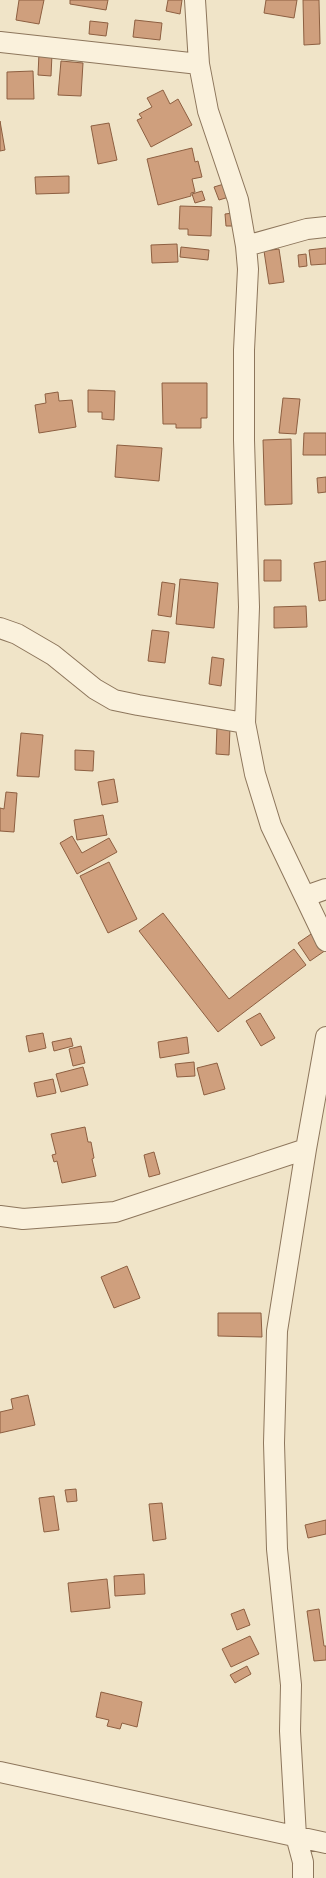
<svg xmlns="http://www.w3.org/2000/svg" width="326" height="1878" font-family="Lora,serif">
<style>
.building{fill:#cf9f7d;stroke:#8d5f41}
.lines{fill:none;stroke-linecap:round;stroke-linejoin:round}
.minor-casing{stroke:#8d765c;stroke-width:22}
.minor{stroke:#faf1dc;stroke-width:20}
</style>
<rect width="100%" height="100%" fill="#f0e4c8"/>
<path class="building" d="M19,0H44L39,24L16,20Z
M70,0H108L106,10L70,4Z
M168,0H182L180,14L166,11Z
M266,0H297L294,18L264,13Z
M303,0H319L320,44L304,45Z
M135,20L162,23L160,40L133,37Z
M90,21L108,23L106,36L89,34Z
M39,53L52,54L51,76L38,75Z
M61,61L83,63L81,96L58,95Z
M33,71L34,99H7V72Z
M163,90L170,104L178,99L192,125L151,147L137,120L142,118L139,114L152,107L147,98Z
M0,121L5,150L0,151Z
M109,123L117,160L98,164L91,126Z
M192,148L195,162L198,161L202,177L192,179L195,192L191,193V196L158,205L147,159Z
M69,176V193L36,194L35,177Z
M224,184L229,197L219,200L214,187Z
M202,191L205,200L195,203L192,194Z
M180,206L212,207L211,236L188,235V229H179Z
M233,213L234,226H226L225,214Z
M177,244L178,262L152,263L151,245Z
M181,247L209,250L208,260L180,257Z
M326,248V264L311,265L309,250Z
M279,249L284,282L269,284L264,251Z
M306,254L307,266L299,267L298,255Z
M162,383H207V418H201V428H176V424H163Z
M88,390L115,391L114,420L102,419V412H88Z
M58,392L59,401L72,400L76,427L39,433L35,405L46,403L45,394Z
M283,398L300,399L296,434L279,433Z
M304,433H326V455H303Z
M291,439L292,504L265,505L263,440Z
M117,445L162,448L159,481L115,477Z
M326,477V492L318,493L317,478Z
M264,560H281V581H264Z
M326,561V600L319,601L314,563Z
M180,579L218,583L214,628L176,624Z
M162,582L175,584L171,617L158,615Z
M306,606L307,627L274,628V607Z
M152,630L169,632L165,663L148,661Z
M212,657L224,659L221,686L209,684Z
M217,726L230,727L229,755L216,754Z
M21,733L43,735L39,777L17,776Z
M75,750L94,751L93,771L75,770Z
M114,779L118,802L102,805L98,782Z
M6,792L17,793L14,832L0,831V808L4,809Z
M103,815L107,835L77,840L74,820Z
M72,836L82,853L109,838L117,852L77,874L60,843Z
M109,862L137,919L108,933L80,876Z
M163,913L229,999L294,949L306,965L218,1032L139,931Z
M317,930L326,950L310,961L298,943Z
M260,1013L275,1038L261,1046L246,1021Z
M43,1033L46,1048L29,1052L26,1036Z
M187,1037L189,1053L160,1058L158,1042Z
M71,1038L73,1046L54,1051L52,1042Z
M81,1046L85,1063L73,1066L69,1049Z
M194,1062L195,1076L177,1077L175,1064Z
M217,1063L225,1089L204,1095L197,1068Z
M83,1067L88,1085L61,1092L56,1074Z
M53,1079L56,1093L37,1097L34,1083Z
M85,1127L88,1142H91L94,1158L92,1159L96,1176L62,1183L57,1161L54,1162L52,1155L56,1154L51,1134Z
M154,1152L160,1174L149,1177L144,1155Z
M127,1266L140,1298L114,1308L101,1277Z
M218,1313H261L262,1337L218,1336Z
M28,1395L35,1425L0,1433V1412L13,1409L11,1399Z
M76,1489L77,1501L67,1502L65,1490Z
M54,1496L59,1530L44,1532L39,1498Z
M162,1503L166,1539L153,1541L149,1504Z
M326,1520V1534L308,1538L305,1525Z
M144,1574L145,1594L115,1596L114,1576Z
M107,1579L110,1608L71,1612L68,1583Z
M244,1609L250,1625L237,1630L231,1614Z
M319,1609L324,1646H326V1660L314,1661L307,1611Z
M250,1636L259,1654L231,1667L222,1649Z
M247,1666L251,1674L235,1683L230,1675Z
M101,1692L142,1702L137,1727L122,1723L120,1729L107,1726L109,1720L96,1717Z"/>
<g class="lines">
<g class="minor-casing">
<path id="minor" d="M195,0L199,64L208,111L238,200L246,246L248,269L244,350V440L249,607L245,723L255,774L271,826L326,941
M0,42L199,64
M246,246L307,229L326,227
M0,628L17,634L53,655L95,689L114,700L138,705L245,723
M306,896L326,889
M0,1216L23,1219L115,1212L306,1149
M0,1772L326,1843
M303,1878V1862L296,1836L290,1731L291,1685L277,1549L274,1443L277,1331L306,1149L326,1037"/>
</g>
<use href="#minor" class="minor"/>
</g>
</svg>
